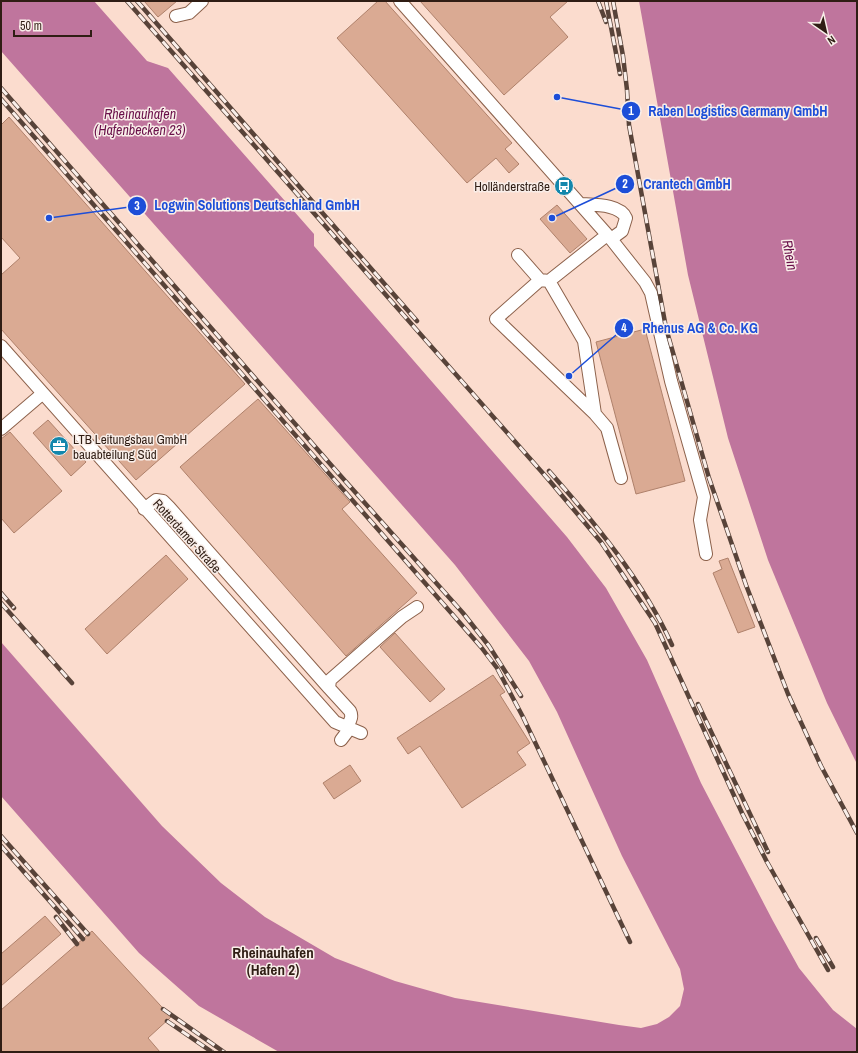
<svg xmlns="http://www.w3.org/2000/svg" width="858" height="1053" font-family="'Archivo Narrow',sans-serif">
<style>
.water{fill:#bf759d}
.building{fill:#daaa93;stroke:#af816b}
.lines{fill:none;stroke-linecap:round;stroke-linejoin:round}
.minor-casing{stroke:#8c614b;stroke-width:14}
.minor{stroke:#fff;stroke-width:12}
.rail-casing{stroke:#584339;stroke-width:4.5}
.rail{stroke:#f9eee9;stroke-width:3;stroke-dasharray:9;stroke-linecap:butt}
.labels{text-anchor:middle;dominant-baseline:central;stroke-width:3;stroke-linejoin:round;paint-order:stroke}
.poi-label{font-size:13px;fill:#2f1d14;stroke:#f9eee9;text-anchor:end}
.street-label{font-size:13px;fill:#2f1d14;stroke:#f9eee9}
.water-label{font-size:14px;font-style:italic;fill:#6a104a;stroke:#f9eee9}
.quarter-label{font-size:15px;font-weight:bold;fill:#2f1d14;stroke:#f9eee9}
.leader{fill:none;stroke:#1d4ed8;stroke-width:1.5}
.callout-dot{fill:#1d4ed8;stroke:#f9eee9;stroke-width:1.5}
.mark-label{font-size:12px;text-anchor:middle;font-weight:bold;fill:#fff}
.callout-label{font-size:14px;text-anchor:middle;font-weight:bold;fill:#1d4ed8;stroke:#f9eee9;stroke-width:3;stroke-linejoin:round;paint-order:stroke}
</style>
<rect width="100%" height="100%" fill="#fbdcce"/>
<path class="water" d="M1,1H94L147,61L168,68L314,234V246L567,537L606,588L647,660L701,783L773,921L799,968L833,1010L857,1029V1052H279L199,1006L139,953L1,796V642L162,826L221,883L265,917L335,958L395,981L455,998L619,1025L641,1028L657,1024L669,1017L680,1006L684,989L680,969L622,856L557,712L529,661L455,565L1,51Z
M639,1H857V764L827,703L768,560L728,438L688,275Z"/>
<path class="building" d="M144,1H177L158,17Z
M378,1H385L512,143L505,149L519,164L509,173L496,158L467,183L337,38Z
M420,1H568L550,17L568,37L504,95Z
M9,117L245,384L136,480L1,329V275L20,258L1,237V125Z
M557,205L587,239L570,253L540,219Z
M645,329L685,481L636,494L596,342Z
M258,399L350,502L342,509L417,593L346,656L180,467Z
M48,420L86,462L71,476L33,433Z
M10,432L62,491L14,533L1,518V439Z
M166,555L188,579L107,654L85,629Z
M728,558L755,627L738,633L713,573L722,569L719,561Z
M395,633L445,689L430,702L380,647Z
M493,675L505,692L500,695L530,743L517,752L526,765L462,808L420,746L408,754L397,738Z
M350,765L361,781L334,799L323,783Z
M45,916L61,934L1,986V954Z
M92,931L171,1017L148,1038L160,1052H1V1010Z"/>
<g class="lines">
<g class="minor-casing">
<path id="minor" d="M400,1L611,239L645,282L651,293L671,381L704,497L700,520L706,554
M176,16L189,13L202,1
M580,204C594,205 620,204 626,218L622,231L611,239
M518,255L540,280L549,281L607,235
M540,280L496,319L595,414L607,428L621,478
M549,281L584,341L595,414
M1,346L335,722L361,733
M1,429L42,394
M144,509L156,500L163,501L169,507L329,688
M347,727C350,721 353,717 350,711L329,688L330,680L402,617L417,607
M341,740L350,728"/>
</g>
<use href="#minor" class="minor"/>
<g class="rail-casing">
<path id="rail" d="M127,1L548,479L601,542L655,623L742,813L767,862L828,970
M137,1L417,321
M598,1L606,22
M606,1L620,74
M613,1L623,56L627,90L629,125L666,328L709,478L746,585L788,694L821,766L857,833
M1,88L339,474L463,613L489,646L521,696
M1,99L481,647L497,668L523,717L630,942
M549,471C596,524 643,581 672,645
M1,593L14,608
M1,603L72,683
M698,704L768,852
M1,836L88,934
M1,846L83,939
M56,917L77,944
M816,938L833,967
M163,1009L224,1052
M167,1021L212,1052"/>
</g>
<use href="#rail" class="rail"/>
</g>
<defs>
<g id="bus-disc" transform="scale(1)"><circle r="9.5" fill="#1387ac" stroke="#f9eee9"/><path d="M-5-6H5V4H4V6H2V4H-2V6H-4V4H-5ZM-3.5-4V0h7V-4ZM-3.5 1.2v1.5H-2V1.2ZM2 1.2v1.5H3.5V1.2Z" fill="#fff"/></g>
<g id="office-disc" transform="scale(1)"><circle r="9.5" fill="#1387ac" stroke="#f9eee9"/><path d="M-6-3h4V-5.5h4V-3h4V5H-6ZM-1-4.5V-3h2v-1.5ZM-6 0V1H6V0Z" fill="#fff"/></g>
</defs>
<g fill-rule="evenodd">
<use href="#bus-disc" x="564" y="186"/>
<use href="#office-disc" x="59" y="446"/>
</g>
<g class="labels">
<g class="poi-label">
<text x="550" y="186">Holländerstraße</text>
<text x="73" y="439" text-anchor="start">LTB Leitungsbau GmbH<tspan x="73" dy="15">bauabteilung Süd</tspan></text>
</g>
<g class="street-label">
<text transform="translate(187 536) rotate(48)">Rotterdamer Straße</text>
</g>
<g class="water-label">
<text x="140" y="114">Rheinauhafen<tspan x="140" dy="16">(Hafenbecken 23)</tspan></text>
<text transform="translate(790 255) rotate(79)">Rhein</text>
</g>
<g class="quarter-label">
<text x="273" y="952">Rheinauhafen<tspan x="273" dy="17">(Hafen 2)</tspan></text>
</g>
</g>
<path class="leader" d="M557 97L631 111M552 218L625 184M49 218L137 206M569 376L624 328"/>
<g class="callout-dot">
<circle cx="557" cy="97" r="4"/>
<circle cx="552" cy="218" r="4"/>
<circle cx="49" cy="218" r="4"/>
<circle cx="569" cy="376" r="4"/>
<circle cx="631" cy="111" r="10"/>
<circle cx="625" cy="184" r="10"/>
<circle cx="137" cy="206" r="10"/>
<circle cx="624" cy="328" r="10"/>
</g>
<g class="mark-label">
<text x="631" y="115">1</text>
<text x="625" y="188">2</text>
<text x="137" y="210">3</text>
<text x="624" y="332">4</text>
</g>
<g class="callout-label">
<text x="738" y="116">Raben Logistics Germany GmbH</text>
<text x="687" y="189">Crantech GmbH</text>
<text x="257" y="210">Logwin Solutions Deutschland GmbH</text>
<text x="700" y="333">Rhenus AG &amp; Co. KG</text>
</g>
<rect width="858" height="1053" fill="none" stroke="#2f1d14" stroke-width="4"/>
<g transform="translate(826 32) rotate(146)" stroke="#f9eee9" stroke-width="3" paint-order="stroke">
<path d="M0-3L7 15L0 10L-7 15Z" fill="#2f1d14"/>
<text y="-6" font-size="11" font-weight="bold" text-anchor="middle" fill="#2f1d14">N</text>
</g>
<path d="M14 30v6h77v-6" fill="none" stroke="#2f1d14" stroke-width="2"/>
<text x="20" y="30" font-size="12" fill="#2f1d14" stroke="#f9eee9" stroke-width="3" paint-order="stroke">50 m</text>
</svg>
